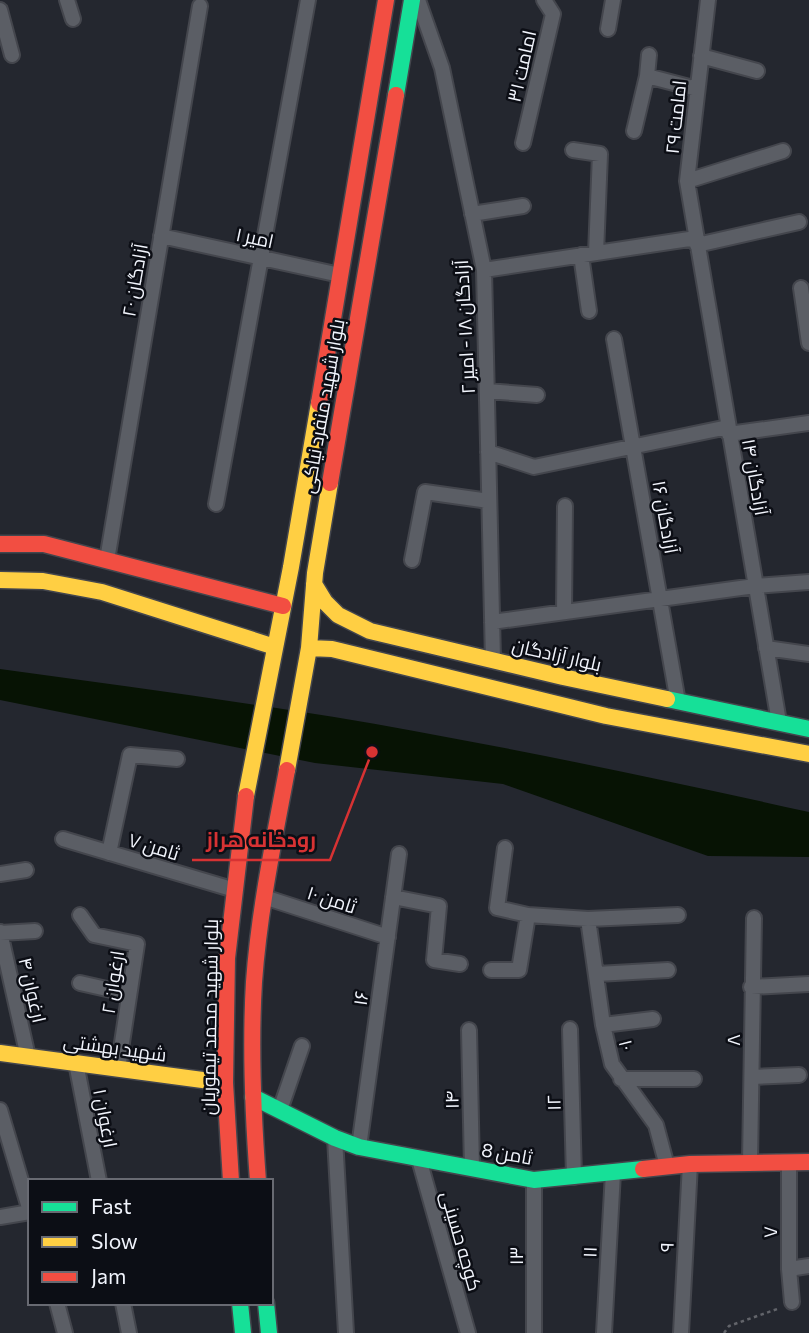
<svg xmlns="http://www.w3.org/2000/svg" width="809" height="1333" font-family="Commissioner,Cairo,sans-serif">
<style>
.water{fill:#071304}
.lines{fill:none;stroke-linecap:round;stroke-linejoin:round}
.street-casing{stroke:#44464d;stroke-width:18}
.fast-casing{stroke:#44464d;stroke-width:19}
.slow-casing{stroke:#44464d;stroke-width:19}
.jam-casing{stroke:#44464d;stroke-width:19}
.path{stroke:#62646a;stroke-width:2.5;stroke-dasharray:3.5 3.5;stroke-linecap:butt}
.street{stroke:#5b5e65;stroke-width:14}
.fast{stroke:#16e098;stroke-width:16}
.slow{stroke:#ffcf43;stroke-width:16}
.jam{stroke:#f24e42;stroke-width:16}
.labels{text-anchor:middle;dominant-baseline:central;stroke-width:5;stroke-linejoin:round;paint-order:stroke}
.street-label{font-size:19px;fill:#f2f5fd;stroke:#0c0e15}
.leader{fill:none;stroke:#d73233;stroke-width:2.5}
.callout-dot{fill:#d73233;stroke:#0c0e15;stroke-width:2.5}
.callout-label{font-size:21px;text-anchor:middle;font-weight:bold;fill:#d73233;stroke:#0c0e15;stroke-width:5;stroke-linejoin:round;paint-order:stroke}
</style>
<rect width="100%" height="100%" fill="#24272f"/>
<path class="water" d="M0,669C138,688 277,706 414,731C546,755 678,783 809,812V857L708,856L503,784L315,763L0,700Z"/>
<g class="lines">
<g class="street-casing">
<path id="street" d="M67,0L73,19
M418,0L442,68L484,270L493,660
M708,0L687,181L779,722
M0,10L12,55
M608,29L613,0
M701,56L757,71
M647,76L697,89
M634,131L647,76L649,55
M523,143L553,14L544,0
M573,150L600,154L596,253
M687,181L783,151
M472,214L523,206
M161,236L340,275
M697,245L799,222
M581,255L589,311
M484,270L696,238
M801,288L809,343
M614,339L678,702
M487,391L537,395
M729,434L809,423
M488,452L534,467L728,427
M216,504L308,0
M107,560L200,6
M412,560L425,492L489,501
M564,612L565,506
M492,622L755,586L809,582
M766,648L809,654
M63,839L235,890
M505,848L497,908L528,915
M109,853L130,755L177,759
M0,874L26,870
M264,897L388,937
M393,897L439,906L434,960L460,964
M80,915L94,935L137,944L118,1069
M588,919L603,1025L612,1064L656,1125L667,1166
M0,932L28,1057
M0,933L35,931
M491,970H519L528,915L588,919L678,915
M597,974L668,970
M80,983L129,994
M751,987L809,984
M603,1025L653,1019
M570,1029L574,1177
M469,1030L472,1168
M76,1063L99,1181
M752,1077L799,1075
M621,1079H694
M0,1110L30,1211
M280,1110L302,1046
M335,1138L346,1333
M359,1147L399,854
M419,1159L468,1333
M750,1162L754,918
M789,1162V1269L792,1302
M534,1180V1333
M0,1217L30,1212
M789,1269L809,1266
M57,1303L65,1333
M123,1303L129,1333
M604,1333L613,1173
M681,1333L690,1164"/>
</g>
<g class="fast-casing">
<path id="fast" d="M396,95L412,0
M667,699L809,729
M253,1097L335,1138L359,1147L534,1180L643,1169
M240,1303L243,1333
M266,1303L269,1333"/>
</g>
<g class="slow-casing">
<path id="slow" d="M0,580L43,581L102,592L275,647
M314,584L325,602L338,615L370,631L563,677L667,699
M309,648L332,649L606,716L809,754
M287,770L309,648L315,573L330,483
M246,796L291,567L319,403
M0,1053L225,1083"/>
</g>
<g class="jam-casing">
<path id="jam" d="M319,403L386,0
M330,483L396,95
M0,544H44L283,606
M643,1169L690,1164L809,1162
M231,1181L225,1083L227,958L246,796
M258,1181C253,1115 250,1048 254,982C259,911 274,840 287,770"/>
</g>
<path class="path" d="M724,1333L729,1326L780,1308"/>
<use href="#street" class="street"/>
<use href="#fast" class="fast"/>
<use href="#slow" class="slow"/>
<use href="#jam" class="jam"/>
</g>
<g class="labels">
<g class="street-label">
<text transform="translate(521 66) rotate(-77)">امامت ۳۱</text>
<text transform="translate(675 117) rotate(-84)">امامت ۲۹</text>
<text transform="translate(255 237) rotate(12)">امیر ۱</text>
<text transform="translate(134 280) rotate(-80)">آزادگان ۲۰</text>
<text transform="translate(464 327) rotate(-93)">آزادگان ۱۸ - امیر ۲</text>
<text transform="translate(322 406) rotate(-80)">بلوار شهید منفرد نیاکی</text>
<text transform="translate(756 477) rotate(80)">آزادگان ۱۴</text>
<text transform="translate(666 517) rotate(80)">آزادگان ۱۶</text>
<text transform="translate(557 654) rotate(13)">بلوار آزادگان</text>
<text transform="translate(154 846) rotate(17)">ثامن ۷</text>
<text transform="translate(332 899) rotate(18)">ثامن ۱۰</text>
<text transform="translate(112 982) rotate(-81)">ارغوان ۲</text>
<text transform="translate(33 990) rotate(77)">ارغوان ۴</text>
<text transform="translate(360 998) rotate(-82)">۱۶</text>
<text transform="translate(209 1017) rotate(-89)">بلوار شهید محمد تیموریان</text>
<text transform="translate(732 1040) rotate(-90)">۸</text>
<text transform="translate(627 1045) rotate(76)">۱۰</text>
<text transform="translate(115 1047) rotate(8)">شهید بهشتی</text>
<text transform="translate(451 1100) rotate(-91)">۱۴</text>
<text transform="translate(553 1103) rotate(-91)">۱۲</text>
<text transform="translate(106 1118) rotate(79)">ارغوان ۱</text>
<text transform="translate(507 1153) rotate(10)">ثامن 8</text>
<text transform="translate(769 1232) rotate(-90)">۷</text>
<text transform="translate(462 1241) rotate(74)">کوچه حسینی</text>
<text transform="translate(666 1247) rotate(-87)">۹</text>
<text transform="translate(589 1252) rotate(-87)">۱۱</text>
<text transform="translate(515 1256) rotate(-90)">۱۳</text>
</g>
</g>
<path class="leader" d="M372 752L330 860H192"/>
<circle class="callout-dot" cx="372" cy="752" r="7"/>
<g class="callout-label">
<text x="261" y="847">رودخانه هراز</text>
</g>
<rect x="28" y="1179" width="245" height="126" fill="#0c0e15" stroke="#686a72" stroke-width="2"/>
<rect x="42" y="1202" width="35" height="10" fill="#16e098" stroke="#686a72" stroke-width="2"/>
<text x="91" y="1214" font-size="21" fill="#f2f5fd">Fast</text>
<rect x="42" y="1237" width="35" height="10" fill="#ffcf43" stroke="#686a72" stroke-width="2"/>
<text x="91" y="1249" font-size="21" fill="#f2f5fd">Slow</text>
<rect x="42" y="1272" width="35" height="10" fill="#f24e42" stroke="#686a72" stroke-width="2"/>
<text x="91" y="1284" font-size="21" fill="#f2f5fd">Jam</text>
</svg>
